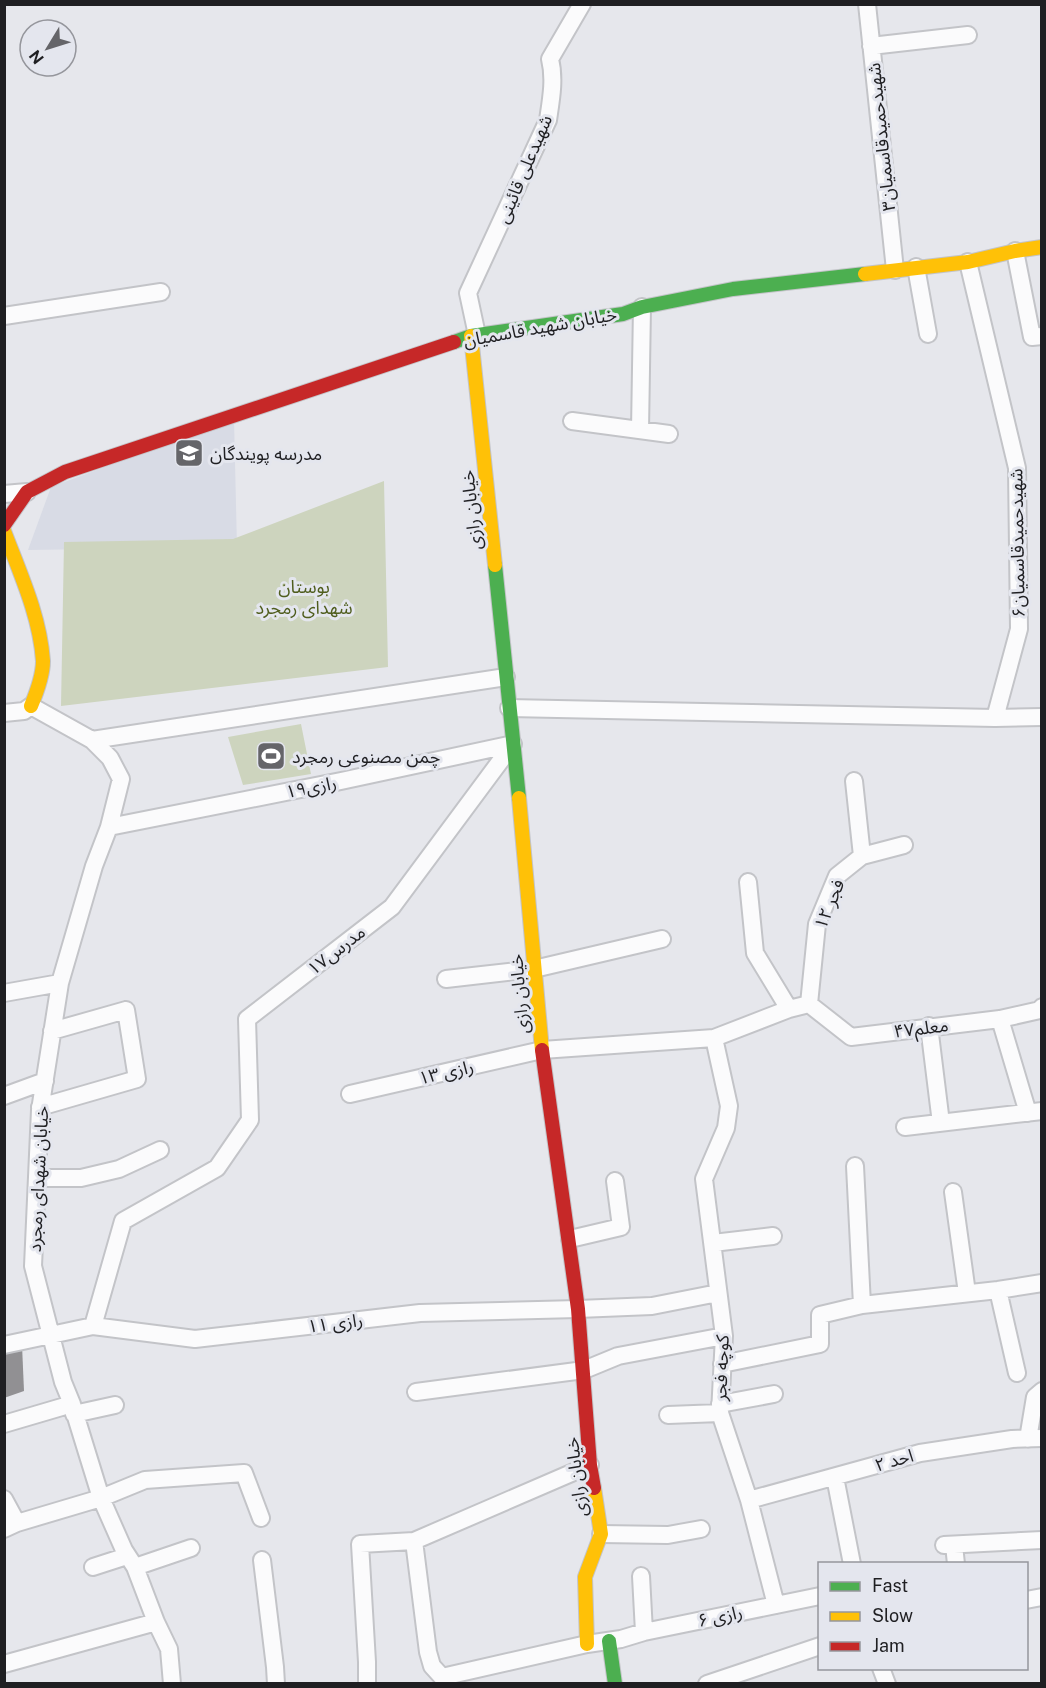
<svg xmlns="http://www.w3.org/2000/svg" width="1046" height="1688" font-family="'Public Sans','Noto Sans Arabic',sans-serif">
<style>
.built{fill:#d8dbe5}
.green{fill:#cdd4be}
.building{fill:#919093}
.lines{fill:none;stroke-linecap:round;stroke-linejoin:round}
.street-casing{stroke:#c3c4c8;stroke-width:20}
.fast-casing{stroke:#c3c4c8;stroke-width:16}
.slow-casing{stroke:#c3c4c8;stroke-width:16}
.jam-casing{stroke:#c3c4c8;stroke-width:16}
.street{stroke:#fbfbfc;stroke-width:16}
.fast{stroke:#4caf50;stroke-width:14}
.slow{stroke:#ffc107;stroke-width:14}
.jam{stroke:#c62828;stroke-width:14}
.labels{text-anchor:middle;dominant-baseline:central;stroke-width:6;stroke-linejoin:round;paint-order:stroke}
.street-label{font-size:18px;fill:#1f1f22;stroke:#e4e6ee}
.poi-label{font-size:18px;fill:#1f1f22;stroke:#e4e6ee;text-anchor:start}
.park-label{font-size:18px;fill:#4f5d1d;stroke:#e4e6ee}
</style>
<rect width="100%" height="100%" fill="#e6e7ec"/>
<path class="built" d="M234,419L237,547L28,550L51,487Z"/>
<path class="green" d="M384,481L388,667L61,706L64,542L233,539Z
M301,724L311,774L243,785L228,737Z"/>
<path class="building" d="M22,1345L24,1391L4,1398V1346Z"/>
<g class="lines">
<g class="street-casing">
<path id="street" d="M867,4L895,270
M871,46L968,35
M1015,251L1032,337L1042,336
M968,262L1017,468L1019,629L995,718
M916,267L928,334
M4,316L161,292
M477,335L468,293L548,120C551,100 555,79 550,59L582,4
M572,421L669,434
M640,430L642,307
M4,494L27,492
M509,708L995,718L1042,717
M4,713L24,711L31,706L92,740L110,758L121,779L109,827L94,866L60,983L40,1110L33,1266L63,1382L72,1404L101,1498L124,1550L135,1567L156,1622L169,1649L172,1684
M92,740L506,677
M854,781L862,856
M109,827L341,781L513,744
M748,882L755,953L789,1009
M446,979L534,969L662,939
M4,993L60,983
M809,1004L851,1037L1000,1019L1040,1010L1042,1007
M809,1004L817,924L837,876L862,856L904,845
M1000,1019L1028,1113
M929,1026L941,1123
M350,1094L542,1050L714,1038
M4,1096L45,1081
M40,1107L137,1079L126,1010L52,1031
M905,1127L1042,1111
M855,1166L862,1305
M37,1178H81L119,1169L160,1150
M953,1192L967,1293
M570,1239L621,1227L615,1181
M713,1243L773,1236
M998,1290L1017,1373
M93,1326L195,1339L420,1313L578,1309L652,1306L718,1293
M4,1345L93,1326L123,1221L217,1168L250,1120L247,1019L392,907L513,744
M722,1364L820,1344V1315L862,1305L998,1290L1042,1283
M416,1392L584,1370L618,1356L724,1336
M720,1404L774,1394
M74,1414L115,1405
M668,1415L720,1413
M4,1424L72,1404
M1028,1439L1035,1397L1042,1391
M835,1477L852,1564
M4,1499L17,1523
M749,1500L920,1453L1012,1439L1042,1438
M4,1529L17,1523L101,1498L145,1480L244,1473L261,1518
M601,1534L668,1535L701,1529
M414,1541L428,1652L432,1666L442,1677
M944,1545L1042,1540
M954,1545L956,1564
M262,1560L275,1667L276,1684
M93,1567L127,1556
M135,1567L191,1548
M641,1576L644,1632
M1026,1600L1042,1597
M776,1605L749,1500L720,1413L724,1336L704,1179L726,1128L729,1106L714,1038L789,1009L809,1004
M4,1664L156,1622
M881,1668L887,1684
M442,1677L587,1644L621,1639L644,1632L820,1596
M367,1684V1662L360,1544L414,1541L590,1465
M707,1684L820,1646"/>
</g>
<g class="fast-casing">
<path id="fast" d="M454,342L471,336L623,314L642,307L733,289L865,274
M495,565L519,798
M609,1641L615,1684"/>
</g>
<g class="slow-casing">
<path id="slow" d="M865,274L968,262L1015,251L1042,247
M471,336L495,565
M4,531C20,573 40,616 43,661C43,674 36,694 31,706
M519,798L542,1050
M587,1644L585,1577L601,1534L594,1488"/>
</g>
<g class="jam-casing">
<path id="jam" d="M4,525L27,492L65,472L454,342
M542,1050L578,1309L590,1465L594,1488"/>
</g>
<use href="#street" class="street"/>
<use href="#fast" class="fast"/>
<use href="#slow" class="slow"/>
<use href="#jam" class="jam"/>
</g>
<defs>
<g id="school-square" transform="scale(1.5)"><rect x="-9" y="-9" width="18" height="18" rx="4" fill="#656569" stroke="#e4e6ee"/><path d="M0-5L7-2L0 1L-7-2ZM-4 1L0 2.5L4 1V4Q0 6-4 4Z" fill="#fff"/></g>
<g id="stadium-square" transform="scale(1.5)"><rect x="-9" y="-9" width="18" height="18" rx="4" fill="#656569" stroke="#e4e6ee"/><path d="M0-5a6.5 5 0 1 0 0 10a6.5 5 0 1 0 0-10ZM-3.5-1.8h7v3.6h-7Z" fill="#fff"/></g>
</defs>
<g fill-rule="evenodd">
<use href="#school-square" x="189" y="453"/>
<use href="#stadium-square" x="271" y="756"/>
</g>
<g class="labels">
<g class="street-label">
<text transform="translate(881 137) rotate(-96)">شهیدحمیدقاسمیان۳</text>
<text transform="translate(524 169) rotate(-67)">شهیدعلی قائینی</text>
<text transform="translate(540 327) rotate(-10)">خیابان شهید قاسمیان</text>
<text transform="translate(471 510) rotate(-96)">خیابان رازی</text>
<text transform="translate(1017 543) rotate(-91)">شهیدحمیدقاسمیان۶</text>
<text transform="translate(311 787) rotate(-11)">رازی۱۹</text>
<text transform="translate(829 904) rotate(-68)">فجر ۱۲</text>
<text transform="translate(336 950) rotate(-38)">مدرس۱۷</text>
<text transform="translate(519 994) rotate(-95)">خیابان رازی</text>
<text transform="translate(921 1028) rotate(-7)">معلم۴۷</text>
<text transform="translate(446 1072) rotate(-13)">رازی ۱۳</text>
<text transform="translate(38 1179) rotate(-87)">خیابان شهدای رمجرد</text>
<text transform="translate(335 1323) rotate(-7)">رازی ۱۱</text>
<text transform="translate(721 1368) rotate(-88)">کوچه فجر</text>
<text transform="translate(894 1460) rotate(-16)">احد ۲</text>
<text transform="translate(576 1477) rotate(-97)">خیابان رازی</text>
<text transform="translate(720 1616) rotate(-12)">رازی ۶</text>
</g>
<g class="poi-label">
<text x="210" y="453">مدرسه پویندگان</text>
<text x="292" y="756">چمن مصنوعی رمجرد</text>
</g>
<g class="park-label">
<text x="304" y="586">بوستان<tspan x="304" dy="21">شهدای رمجرد</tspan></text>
</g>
</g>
<rect width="1046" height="1688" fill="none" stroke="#1f1f22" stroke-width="12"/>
<rect x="818" y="1562" width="210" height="108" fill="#e4e6ee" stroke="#95969c" stroke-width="1.5"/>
<rect x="830" y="1582" width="30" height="9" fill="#4caf50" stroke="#95969c" stroke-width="1.5"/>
<text x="872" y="1592" font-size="18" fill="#1f1f22">Fast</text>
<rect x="830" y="1612" width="30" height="9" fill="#ffc107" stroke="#95969c" stroke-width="1.5"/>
<text x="872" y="1622" font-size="18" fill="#1f1f22">Slow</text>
<rect x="830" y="1642" width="30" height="9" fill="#c62828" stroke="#95969c" stroke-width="1.5"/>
<text x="872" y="1652" font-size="18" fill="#1f1f22">Jam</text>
<g transform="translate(48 48) rotate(232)"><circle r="28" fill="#e4e6ee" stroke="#95969c" stroke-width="1.5"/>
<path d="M0-4.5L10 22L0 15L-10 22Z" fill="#656569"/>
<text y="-9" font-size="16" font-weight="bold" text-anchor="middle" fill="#1f1f22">N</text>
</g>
</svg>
